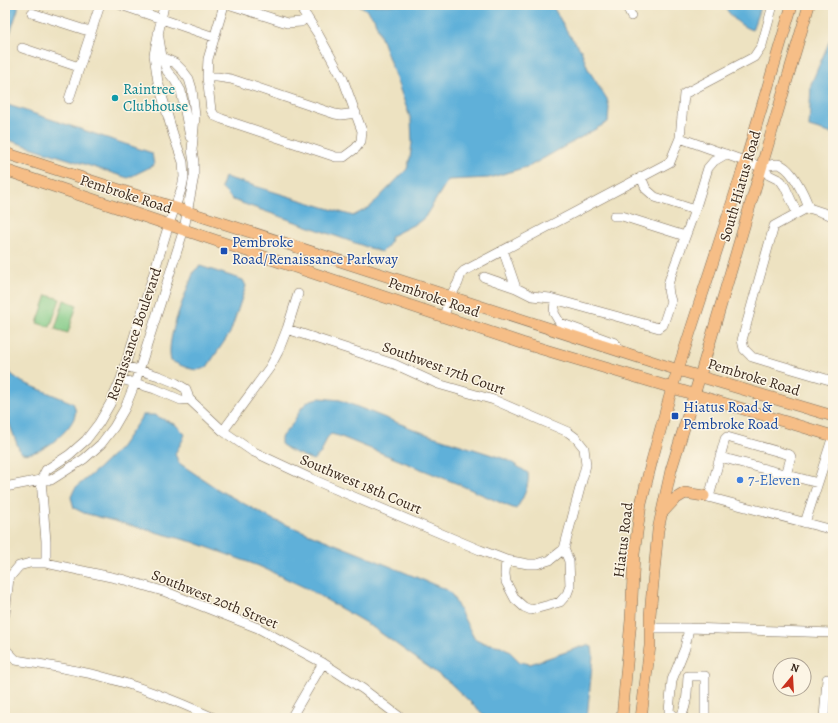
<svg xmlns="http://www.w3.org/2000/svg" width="838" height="723" font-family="Alegreya,serif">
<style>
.green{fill:#82ca87;stroke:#5e7a52}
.water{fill:#5eb0d9;stroke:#4c6d7c}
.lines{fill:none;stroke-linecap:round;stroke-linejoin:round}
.minor-casing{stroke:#796a57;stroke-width:10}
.major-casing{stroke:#796a57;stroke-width:12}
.minor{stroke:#fff;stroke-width:9}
.major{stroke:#f6be87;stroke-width:11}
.culture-dot{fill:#0f9aa8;stroke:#fcf5e5;stroke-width:1.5}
.transit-dot{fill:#1a4fb4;stroke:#fcf5e5;stroke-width:1.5}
.shop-dot{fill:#3f7fe0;stroke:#fcf5e5;stroke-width:1.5}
.labels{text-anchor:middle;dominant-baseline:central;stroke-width:3;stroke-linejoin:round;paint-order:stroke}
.culture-label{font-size:15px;fill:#0d838f;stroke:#fcf5e5;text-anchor:start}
.street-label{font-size:15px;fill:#3b2a1e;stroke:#fcf5e5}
.transit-label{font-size:15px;fill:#164399;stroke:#fcf5e5;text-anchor:start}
.shop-label{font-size:15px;fill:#366cbe;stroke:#fcf5e5;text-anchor:start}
</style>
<rect width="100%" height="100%" fill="#fcf5e5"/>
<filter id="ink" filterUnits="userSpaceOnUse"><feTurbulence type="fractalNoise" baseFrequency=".025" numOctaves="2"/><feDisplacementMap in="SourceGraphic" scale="8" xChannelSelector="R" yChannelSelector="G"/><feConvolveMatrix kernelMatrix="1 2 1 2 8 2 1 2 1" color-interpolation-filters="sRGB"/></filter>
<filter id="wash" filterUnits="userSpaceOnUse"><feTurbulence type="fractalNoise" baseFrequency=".012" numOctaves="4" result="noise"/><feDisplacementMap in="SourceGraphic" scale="16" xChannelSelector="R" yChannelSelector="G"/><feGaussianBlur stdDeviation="0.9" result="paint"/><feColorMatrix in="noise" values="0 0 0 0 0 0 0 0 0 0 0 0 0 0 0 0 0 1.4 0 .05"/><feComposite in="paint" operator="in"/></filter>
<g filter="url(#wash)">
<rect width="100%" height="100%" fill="#ede2c1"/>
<path class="green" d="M47,295L60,299L50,327L37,323Z
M64,300L77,305L68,333L55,329Z"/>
<path class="water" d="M5,5H18V9L5,49Z
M358,5H552L568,33L581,50L588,69L607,99L609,107L608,122L530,166L489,178L448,180L425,217L419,222L391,236C391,244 387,248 381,252L233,200L221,188L225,177L353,216L370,207L407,169L410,158L412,143L411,120L374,18L364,8Z
M723,5H761L752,30C739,26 731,16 723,5Z
M833,33V134L809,127L811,84Z
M5,104L152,153L154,165L128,178L5,139Z
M200,266L243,280L246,286L230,333L207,367C196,374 183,366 171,361C165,338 186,294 194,271Z
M5,361L11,374L22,382L73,403C75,407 76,410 75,415C72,430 36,461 20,452L5,412Z
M320,398L340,400L426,434L508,460L528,473C530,485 523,499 516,509L508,506L458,484L339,436L331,434L327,438L321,453L313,460L291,451L281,444V437L291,426L302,407L310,400Z
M143,415H154L176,425L185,434C183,442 178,447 175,454L179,463L219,490L272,519L365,556L447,590L452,595L474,638L484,643L501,646L508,650L520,662L530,664L587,645L592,647L593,655L587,718H487L449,682L371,626L306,588L259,566L193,542L84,513L74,508L71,497L75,488L98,469L120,448Z"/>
</g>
<g filter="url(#ink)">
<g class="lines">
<g class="minor-casing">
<path id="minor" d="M121,5L214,37
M224,5L208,59L207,77L211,110L215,116L222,119L336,157H344L356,148L361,141L362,131L343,79L318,34L299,5
M231,5L287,23L301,22L307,17
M626,5L631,16
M773,5L762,45L754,57L684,94L680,138L761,167L769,175L781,181L785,187L797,213
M32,13L82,29L91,31
M22,48L79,67
M162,57L167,71L174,79L181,91L190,137
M207,77H217L231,79L335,114L341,115L356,113
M69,99L100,5
M761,167C766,166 772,164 777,164C791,165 805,196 809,208
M641,177L646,189L655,197L695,210
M614,216H622L685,236
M833,216L809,208L805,209L774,226L742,340L744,349L752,357L833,381
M503,250L516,288
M484,277L516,288L532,296L550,298L659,328L663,325L671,301C668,293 667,288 669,281L695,210L708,168L714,161L726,154
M555,300L554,313L560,323L615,343L619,350
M444,316L450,297L458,283L461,274L464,271L670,162L680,138
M125,366L159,376L176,383L186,389L189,399L223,431L252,451L314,480L480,550L506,560L528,564H537L550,560L564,549L586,465L584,448L576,438L568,432L494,400L438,384L394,364L287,329
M121,379L155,389L181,400L189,399
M223,431L270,367L278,352L287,329L298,294
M720,457L725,439L727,437L790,455L791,457L786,475
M41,480L46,470L69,455L86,440L99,423L110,404L121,379L169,224L182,187L184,177L183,162L173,134L158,82L154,55L164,5
M41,480L46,541V563
M5,487L41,480H51L84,459L101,444L114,427L125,408L135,383L184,229L194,176V162L192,150L195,116L192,89L189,79L183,71L175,63L162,57L158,32
M704,496L833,530
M709,497L720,457L818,483
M805,523L833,436
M506,560L505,574L506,582L515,599L524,607L531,610L560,602L567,594L570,586L569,561L564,549
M5,614L9,578L19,566L30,563H46L125,580L166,592L258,628L323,663L363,689L401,718
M650,628H689L833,633
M5,648L7,651L16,660C44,665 72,669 100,676C139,686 177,701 214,718
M291,718L323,663
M676,718L669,711L672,680L685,648L689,628
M680,718C688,705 687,690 688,676H705V718
M824,718L827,679"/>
</g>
<g class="major-casing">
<path id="major" d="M5,153L678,370L833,416
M5,170L522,343L833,436
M662,513L675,499L685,493L704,496
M622,718L631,620L634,554L641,504L652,460L672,388L746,160L792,5
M641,718L650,646V615L658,530L671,470L700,376L809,5"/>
</g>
<use href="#minor" class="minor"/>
<use href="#major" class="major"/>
</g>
</g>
<circle class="culture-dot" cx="115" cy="98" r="4"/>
<g class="transit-dot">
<rect x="220" y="247" width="8" height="8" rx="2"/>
<rect x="671" y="412" width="8" height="8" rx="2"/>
</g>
<circle class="shop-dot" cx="740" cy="480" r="4"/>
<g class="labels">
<g class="culture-label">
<text x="123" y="89">Raintree<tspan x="123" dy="17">Clubhouse</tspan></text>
</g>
<g class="street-label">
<text transform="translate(740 186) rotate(-74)">South Hiatus Road</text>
<text transform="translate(126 194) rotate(18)">Pembroke Road</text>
<text transform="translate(434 297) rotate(19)">Pembroke Road</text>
<text transform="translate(134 334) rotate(-71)">Renaissance Boulevard</text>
<text transform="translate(444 368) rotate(20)">Southwest 17th Court</text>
<text transform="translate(754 377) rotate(17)">Pembroke Road</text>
<text transform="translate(361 484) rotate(23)">Southwest 18th Court</text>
<text transform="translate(623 540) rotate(-83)">Hiatus Road</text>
<text transform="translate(215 599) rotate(22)">Southwest 20th Street</text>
</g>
<g class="transit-label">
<text x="232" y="242">Pembroke<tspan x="232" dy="17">Road/Renaissance Parkway</tspan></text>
<text x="683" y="407">Hiatus Road &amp;<tspan x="683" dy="17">Pembroke Road</tspan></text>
</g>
<g class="shop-label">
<text x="748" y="480">7-Eleven</text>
</g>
</g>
<rect width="838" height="723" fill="none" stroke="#fcf5e5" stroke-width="20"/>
<g transform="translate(792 677) rotate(18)"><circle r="19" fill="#fcf5e5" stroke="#afa495"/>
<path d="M0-3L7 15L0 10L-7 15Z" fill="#c8321e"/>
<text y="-6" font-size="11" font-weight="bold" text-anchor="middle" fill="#3b2a1e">N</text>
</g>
</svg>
